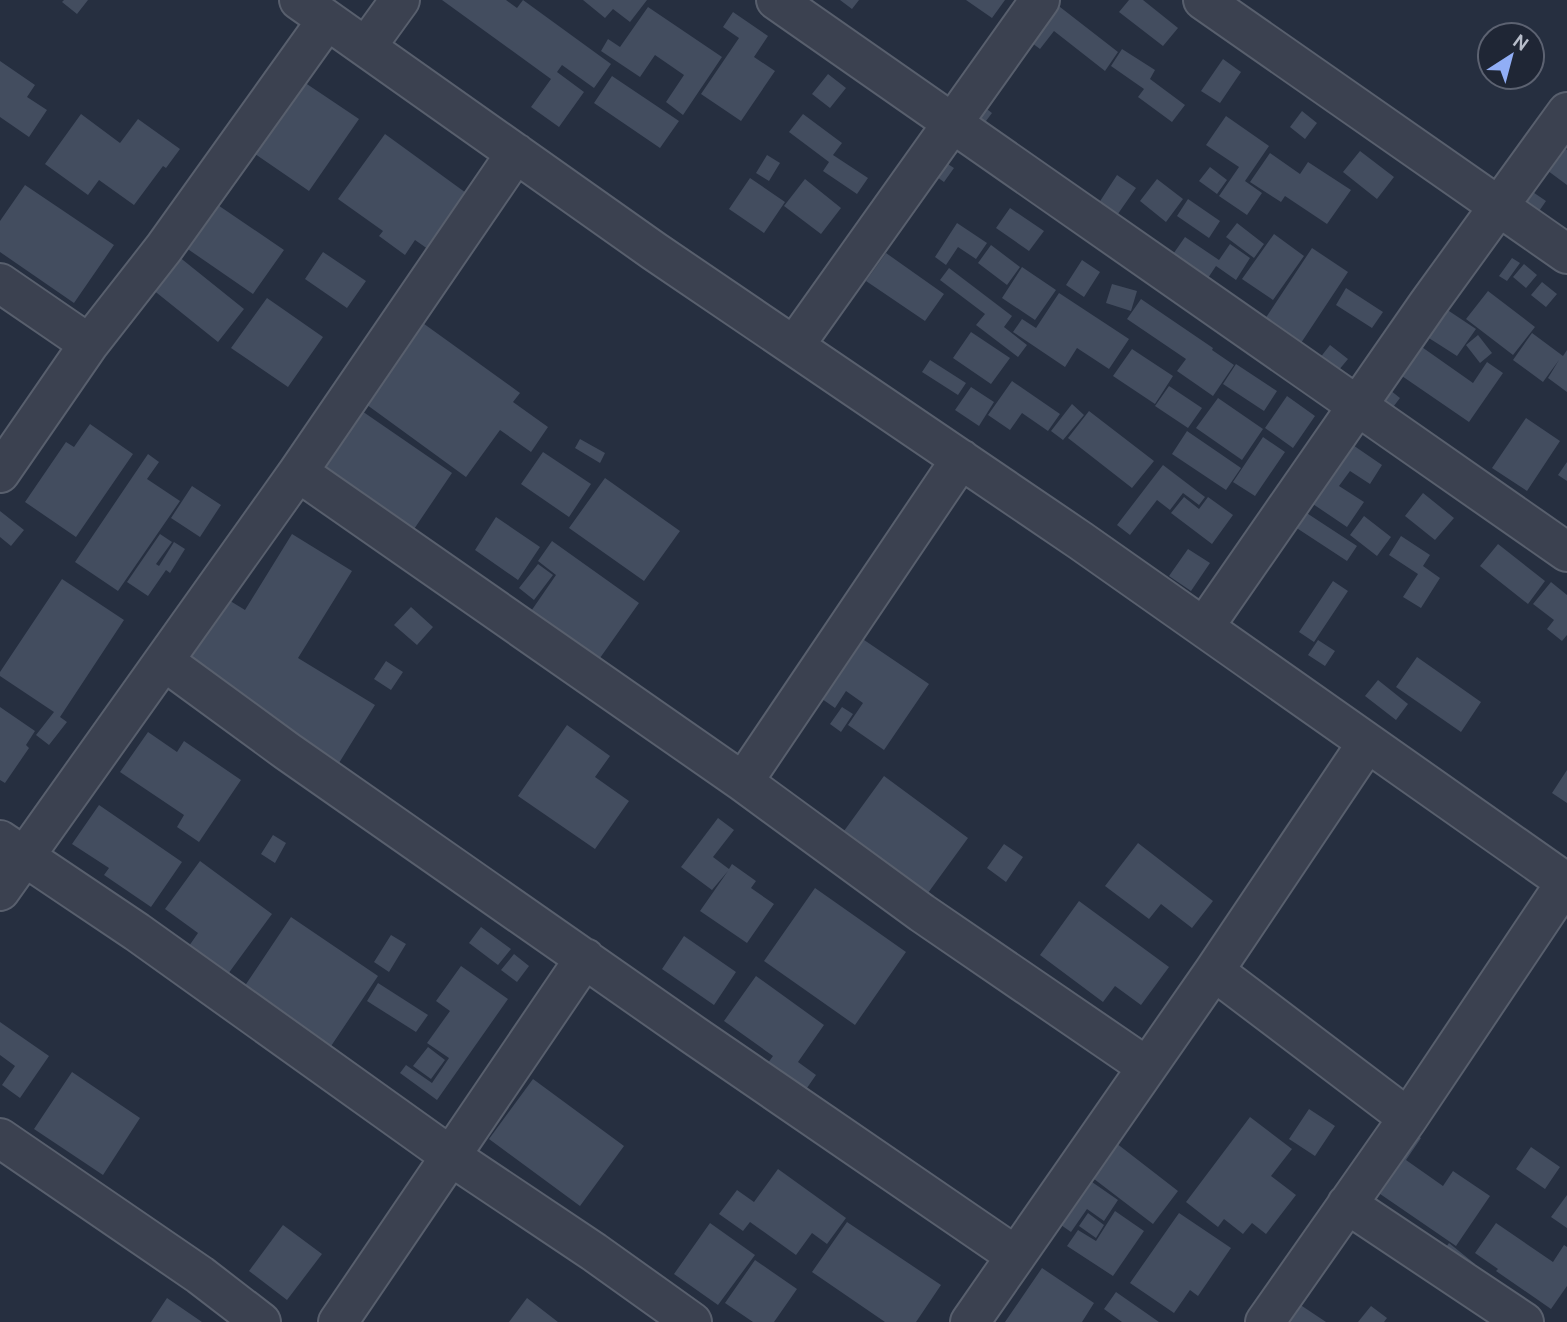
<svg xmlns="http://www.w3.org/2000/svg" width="1567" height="1322" font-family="Cabin,sans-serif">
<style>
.building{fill:#434d5f}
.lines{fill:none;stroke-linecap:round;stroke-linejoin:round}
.minor-casing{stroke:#585f6d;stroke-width:42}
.minor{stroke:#3b4150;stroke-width:38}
</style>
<rect width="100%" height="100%" fill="#262f40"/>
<path class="building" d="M64,0H88L77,14L62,2Z
M442,0H506L517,8L523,0L611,64L594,88L562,65L557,72L584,92L559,127L531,107L551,79Z
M583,0H647L630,22L613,9L605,18Z
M840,0H859L852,9Z
M966,0H1005L992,18Z
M1051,0L1118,52L1105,71L1054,31L1040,49L1020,34Z
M1129,0H1143L1178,28L1163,46L1119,12Z
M648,7L722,57L683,115L666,102L684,75L655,55L640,77L601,51L608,39L620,47Z
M733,12L768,36L754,57L775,71L741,121L701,94L739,38L723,27Z
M1122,49L1155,70L1150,79L1185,105L1172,122L1138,97L1144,89L1111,66Z
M1223,59L1241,72L1220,103L1201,91Z
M0,61L35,85L27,97L47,110L29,137L0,117Z
M289,72L359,119L309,191L239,143Z
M828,74L846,88L830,108L812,94Z
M612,76L679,121L660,148L594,103Z
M975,100L992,113L980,129Z
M1302,111L1317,123L1305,139L1290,127Z
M81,114L120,143L138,119L180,149L166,168L163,166L134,205L99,180L88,195L45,164Z
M803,114L842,143L833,155L868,178L857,194L823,171L829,162L789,132Z
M1226,116L1269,146L1245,181L1262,193L1247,215L1219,196L1239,167L1206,145Z
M385,134L484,206L445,261L415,240L405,255L379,236L383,231L338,199Z
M1552,139L1567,150V185L1536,162Z
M1360,151L1394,177L1377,199L1343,172Z
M1270,153L1300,174L1308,162L1351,190L1327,224L1285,196L1281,202L1250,182Z
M767,155L780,163L769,181L756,173Z
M937,157L954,168L944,182L927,170Z
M1210,167L1227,180L1217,194L1199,181Z
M1117,175L1136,188L1113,221L1095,209Z
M750,178L785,202L764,233L729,209Z
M805,179L841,208L821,234L784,206Z
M1157,179L1183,199L1166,222L1140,201Z
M25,185L114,245L74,303L0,252V221Z
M1524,186L1546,201L1535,217L1513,202Z
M209,199L284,250L253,294L179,243Z
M1188,199L1220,221L1209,238L1177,216Z
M1010,208L1044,231L1029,251L996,228Z
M957,223L987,243L976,259L958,247L946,265L935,257Z
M1237,223L1264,244L1254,258L1226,237Z
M1274,234L1304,256L1273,300L1242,279Z
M1185,237L1219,260L1230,244L1250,258L1236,280L1216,266L1204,284L1169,260Z
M991,245L1020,267L1007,285L978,263Z
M1312,248L1348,272L1301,343L1265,319Z
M173,252L244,309L218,342L147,285Z
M323,252L366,281L347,308L305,279Z
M886,253L944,294L925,321L866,281Z
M1512,258L1520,263L1507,281L1499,276Z
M1082,260L1100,272L1084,297L1066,285Z
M1524,264L1537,275L1526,288L1513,277Z
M1022,267L1056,290L1035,320L1002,298Z
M949,268L1012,316L1004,327L1027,345L1018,357L976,325L985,314L940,280Z
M1542,282L1557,294L1546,307L1531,295Z
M1112,284L1137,291L1131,311L1106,303Z
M1346,288L1383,312L1372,328L1336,305Z
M1488,291L1535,327L1513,355L1466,319Z
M1059,293L1129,339L1109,369L1077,348L1065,367L1013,332L1022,319L1036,328Z
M267,298L323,337L288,387L231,348Z
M1141,299L1213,348L1212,350L1234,365L1213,396L1177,371L1186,359L1127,319Z
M1440,305L1476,329L1457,356L1421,333Z
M420,321L520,393L513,402L548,427L531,452L500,430L466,477L363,402Z
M971,332L1010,358L991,384L953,358Z
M1532,333L1563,356L1567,350V392L1548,378L1559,360L1543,382L1513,360Z
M1478,335L1492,353L1480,363L1466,345Z
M1330,345L1348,359L1333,377L1316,363Z
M1419,345L1473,383L1487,362L1503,373L1469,422L1399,374Z
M1132,349L1173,376L1155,404L1113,376Z
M930,360L966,383L958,395L922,372Z
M1236,364L1277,391L1264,411L1223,384Z
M1012,381L1060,414L1048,431L1022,413L1010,430L988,415Z
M1169,386L1202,408L1188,428L1155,406Z
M1385,386L1400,398L1387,415L1372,403Z
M971,387L994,402L979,426L955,410Z
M1287,396L1315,416L1293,448L1265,428Z
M1218,398L1263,429L1242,460L1196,428Z
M1072,404L1084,415L1063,440L1051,431Z
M359,409L452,473L406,541L312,477Z
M1089,411L1154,461L1132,488L1068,438Z
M1526,418L1560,441L1527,491L1492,468Z
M90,424L133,454L76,537L25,502L66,442L74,447Z
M1187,431L1241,468L1226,490L1172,454Z
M1263,437L1285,452L1255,496L1233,482Z
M580,439L605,453L600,463L575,448Z
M1347,441L1382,465L1370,484L1350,471L1339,486L1364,502L1347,527L1307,500Z
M543,452L591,484L569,517L521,484Z
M148,454L159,462L147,479L180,501L118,591L75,562Z
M1567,462V481L1558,475Z
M1163,465L1205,497L1199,505L1183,493L1170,510L1157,500L1130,535L1117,525Z
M605,478L680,531L644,581L569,528Z
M192,486L221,505L200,537L171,518Z
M1423,493L1454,518L1435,540L1405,516Z
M1184,497L1199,509L1208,497L1233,515L1212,544L1171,513Z
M1299,508L1357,546L1347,561L1289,523Z
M0,511L24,530L11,546L0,537Z
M1364,516L1391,537L1377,556L1350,535Z
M496,517L540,547L518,580L475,550Z
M160,534L172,542L156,564L159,566L174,542L185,549L170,573L166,570L148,596L127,582Z
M292,534L352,571L298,658L375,705L334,771L210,695L221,678L190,659L227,599L245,610Z
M1401,536L1430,555L1423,566L1440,578L1421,608L1403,597L1418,574L1389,555Z
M552,541L639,603L595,665L527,617L556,575L538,561Z
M1498,544L1545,581L1528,604L1480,566Z
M1188,549L1210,563L1191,591L1169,576Z
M538,564L553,575L534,600L519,588Z
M62,579L124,620L60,717L67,722L49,745L36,735L54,712L0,676V672Z
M1333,581L1348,591L1314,642L1299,632Z
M1551,582L1567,595V635L1562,641L1547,629L1554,620L1533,604Z
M411,607L433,627L417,645L394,625Z
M842,625L929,684L884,750L848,725L863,703L846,691L835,708L802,685Z
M1318,640L1335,651L1325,666L1308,655Z
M1417,657L1481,702L1461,732L1396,687Z
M386,661L403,672L391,690L374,679Z
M1378,680L1408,704L1396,720L1365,696Z
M0,707L35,731L26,745L29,748L5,783L0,780Z
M842,707L853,714L841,732L830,724Z
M567,725L610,756L595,777L629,801L595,849L518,796Z
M148,732L177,752L184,741L241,780L199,842L177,827L184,815L120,772Z
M1567,770V803L1552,793Z
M884,776L968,838L928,893L844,831Z
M99,805L182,862L151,907L104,875L109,868L72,844Z
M718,818L734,830L713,857L729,869L732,864L756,881L751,888L774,904L747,943L700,911L728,871L712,890L681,867Z
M273,835L286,843L275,863L261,854Z
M1138,843L1213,901L1192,928L1161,904L1149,919L1105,886Z
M1004,844L1023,857L1006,882L987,868Z
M200,861L272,914L228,974L189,946L198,933L165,909Z
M815,888L906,952L855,1025L764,961Z
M1079,901L1169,967L1141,1005L1115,986L1103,1002L1040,955Z
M291,917L378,976L315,1070L228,1011Z
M481,927L511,949L498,965L469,943Z
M391,935L406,944L389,972L374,962Z
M684,936L736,972L714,1005L662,969Z
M514,954L529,966L517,982L501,970Z
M461,966L508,999L437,1100L400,1073L406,1065L432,1083L449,1058L427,1043L450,1011L436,1001Z
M756,976L824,1025L798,1062L816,1075L793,1108L755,1081L773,1056L724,1021Z
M378,983L428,1015L416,1032L367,1001Z
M0,1022L49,1056L20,1098L2,1085L15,1066L0,1055Z
M428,1047L445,1060L431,1079L413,1066Z
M72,1072L140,1118L103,1175L34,1129Z
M533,1079L624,1146L580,1206L489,1139Z
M1309,1109L1335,1126L1315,1156L1289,1139Z
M1250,1117L1292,1149L1271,1176L1296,1195L1266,1234L1252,1223L1243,1234L1224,1219L1218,1227L1186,1202Z
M1407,1128L1421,1138L1406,1160L1443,1186L1453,1171L1490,1196L1456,1246L1367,1185Z
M1107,1136L1178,1191L1153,1224L1081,1169Z
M1531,1147L1560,1167L1545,1189L1516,1169Z
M778,1169L846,1218L827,1244L812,1233L796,1255L750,1222L743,1231L719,1214L737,1190L754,1202Z
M1079,1173L1118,1200L1104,1221L1087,1209L1071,1232L1048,1216Z
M1567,1195V1228L1551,1217Z
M1115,1211L1144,1231L1113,1276L1067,1246L1078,1230L1096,1241Z
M1088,1213L1104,1225L1096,1238L1079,1226Z
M1179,1213L1231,1248L1198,1296L1190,1290L1174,1313L1130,1283Z
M847,1222L941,1285L916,1322H885L812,1272Z
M710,1223L755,1255L718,1305L674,1274Z
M1496,1223L1553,1262L1564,1245L1567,1247V1286L1551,1309L1496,1271L1498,1269L1475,1253Z
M283,1225L322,1254L287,1300L249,1271Z
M1449,1243L1475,1264L1464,1278L1438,1258Z
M755,1260L797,1289L774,1322H753L725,1303Z
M1042,1268L1094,1303L1082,1322H1005Z
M1116,1292L1159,1322H1122L1104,1309Z
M167,1298L202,1322H151Z
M527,1298L558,1322H509Z
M1293,1300L1326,1322H1289L1282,1317Z
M1371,1306L1387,1318L1384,1322H1358Z"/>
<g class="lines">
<g class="minor-casing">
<path id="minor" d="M299,0L654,251L1081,541L1567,883
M776,0L1567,552
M1203,0L1567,254
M366,47L400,0
M0,283L89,344
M794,346L1040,0
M298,472L743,782L922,913L1147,1067
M0,473L89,344L164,248L327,20
M1204,627L1428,304L1567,112
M164,661L287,751L695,1036L1016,1256
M743,782L961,459
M0,840L137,932L449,1155L594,1252L692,1322
M0,891L298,472L516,153
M1214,971L1408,1118
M0,1138L200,1275L261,1322
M1347,1204L1524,1322
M338,1322L585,958
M970,1322L1214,971L1367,743
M1265,1322L1408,1118L1566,882"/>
</g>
<use href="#minor" class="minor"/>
</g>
<g transform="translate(1511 56) rotate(36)"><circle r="33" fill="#1f2635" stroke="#5c6271" stroke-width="2"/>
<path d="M0-5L12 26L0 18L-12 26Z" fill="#91aef6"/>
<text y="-10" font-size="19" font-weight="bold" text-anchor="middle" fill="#b7bdca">N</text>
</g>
</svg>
